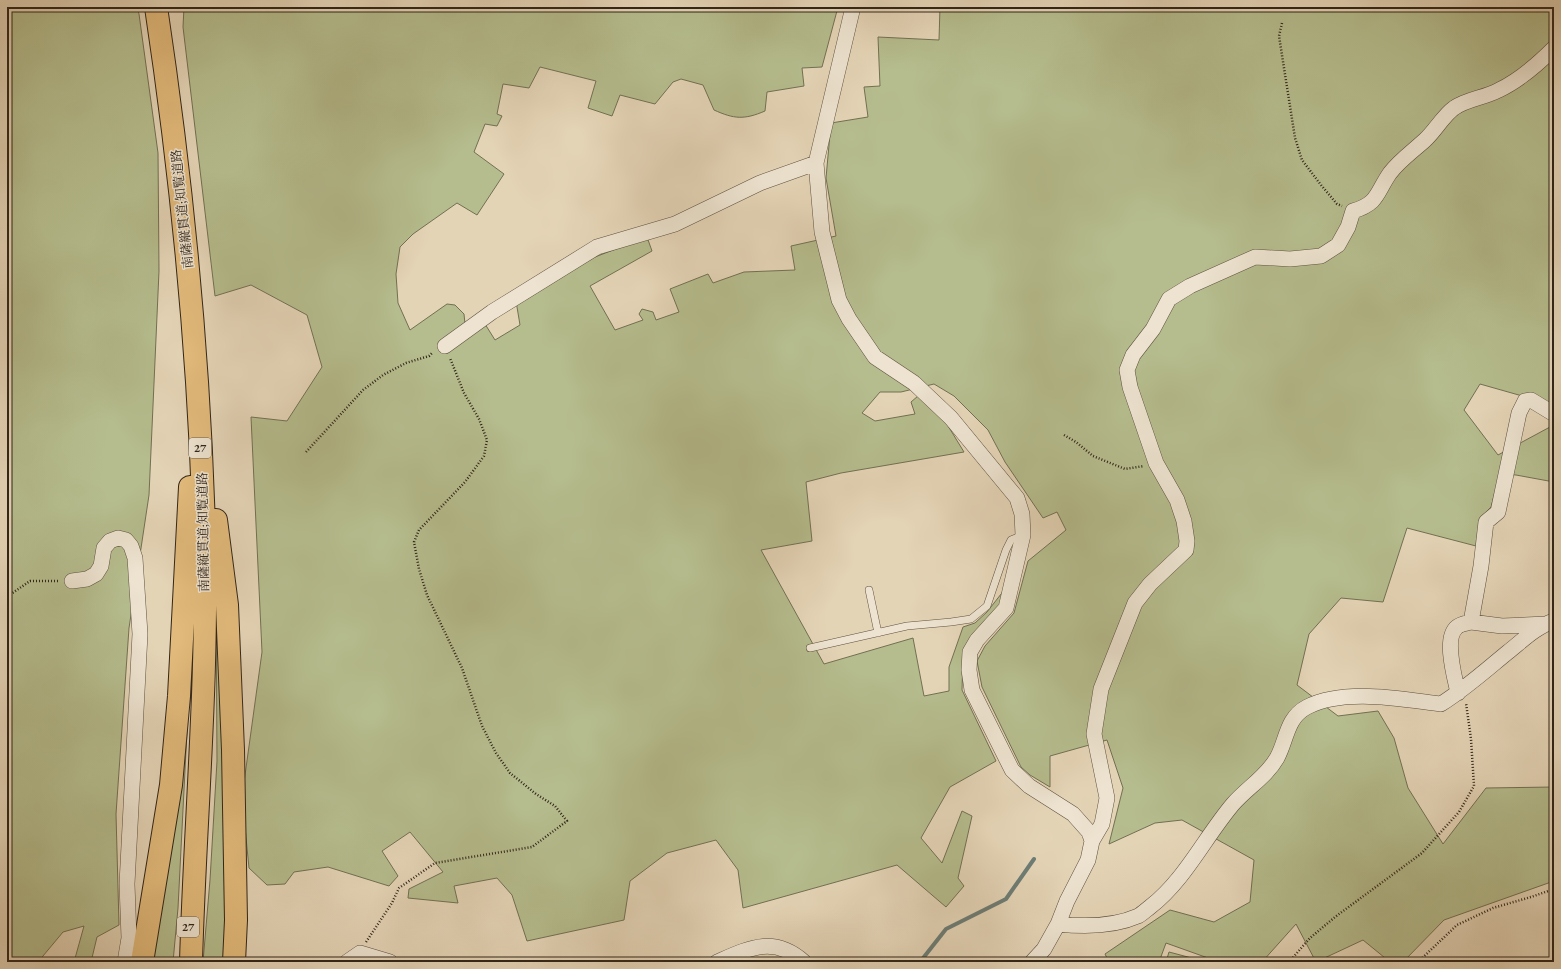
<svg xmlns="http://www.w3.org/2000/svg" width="1561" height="969" font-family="'EB Garamond','Noto Serif JP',serif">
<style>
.green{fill:#b5bc8d;stroke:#727053}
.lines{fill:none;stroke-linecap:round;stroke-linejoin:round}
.stream{stroke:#6d7d75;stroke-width:4}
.service-casing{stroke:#5d5140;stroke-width:8}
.minor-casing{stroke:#5d5140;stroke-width:16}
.motorway-casing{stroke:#302519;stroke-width:24}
.path{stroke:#302519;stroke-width:2.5;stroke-dasharray:1 2;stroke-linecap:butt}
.service{stroke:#ede3d0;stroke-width:7}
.minor{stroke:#ede3d0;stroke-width:15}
.motorway{stroke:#e2ba7b;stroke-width:22}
.labels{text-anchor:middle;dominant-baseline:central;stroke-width:3;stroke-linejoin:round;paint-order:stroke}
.shield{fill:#ede3d0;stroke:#695e50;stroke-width:1}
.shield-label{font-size:12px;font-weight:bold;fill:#302519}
.street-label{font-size:13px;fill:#302519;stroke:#ede3d0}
</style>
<rect width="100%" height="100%" fill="#e4d4b6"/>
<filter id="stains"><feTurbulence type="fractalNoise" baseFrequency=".005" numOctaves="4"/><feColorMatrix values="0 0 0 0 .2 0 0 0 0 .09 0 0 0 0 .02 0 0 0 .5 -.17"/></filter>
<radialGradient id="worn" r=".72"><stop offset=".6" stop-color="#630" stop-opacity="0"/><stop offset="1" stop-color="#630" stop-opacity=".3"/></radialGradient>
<path class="green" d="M7,7H137L139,14L158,153L159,271L149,495L129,628L116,814L119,925L97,937L91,962H74L84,926L63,932L38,962H7Z
M184,7H838L822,67L802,68L804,86L767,92L765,111C744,120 734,119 714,110L703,85L681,79L673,82L655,104L620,95L612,116L588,108L596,81L540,67L529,88L503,84L497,114L502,116L497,126L485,124L474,152L504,174L477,215L457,203L413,234L400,247L396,274L398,303L410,330L447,304L455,305L464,314L465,324H485L495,340L520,325L516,301L582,262L647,237L652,251L590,286L615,330L643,320L639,314L642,309L653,312L656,320L679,312L670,289L708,274L713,283L744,272L795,270L791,246L836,236L826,178L831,123L868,117L864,87L880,86L878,37L939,40L940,7H1554V405L1480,384L1464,410L1498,455L1550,427L1554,428V482L1516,475L1500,474L1491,507L1480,518L1476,546L1407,528L1383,602L1341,598L1309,634L1297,685L1338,716L1378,711L1394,738L1408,788L1443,844L1486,788L1554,787V881L1444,920L1403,962H1390L1363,940L1316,962L1296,924L1262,962H1207L1208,958L1166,943L1159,962H1109L1105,954L1170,910L1214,922L1250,902L1254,860L1182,820L1155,823L1109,844L1123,788L1107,740L1050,756V787L1030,775L1021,767L982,687L977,661L985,646L1014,613L1028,561L1066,530L1057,512L1043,518L1005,462L988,430L954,396L934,384L901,392H880L862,413L875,421L915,414L911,402L918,396L945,421L964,452L841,473L806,482L812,541L761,550L824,664L913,638L924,696L949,691V667L963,627L975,623L987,612L1005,589L999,606L963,656L962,690L996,761L950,787L921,838L942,863L962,811L972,816L958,878L964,886L946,907L897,865L743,908L738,870L716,840L667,853L630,881L624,920L527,941L512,895L497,878L454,886L458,903L408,898L409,889L443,872L410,832L382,851L398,876L389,886L328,867L294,872L285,884L267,885L249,868L242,797L262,652L251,417L287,421L322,367L307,315L251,285L215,296L183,27Z
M218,574L228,881L223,962H203L210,880L217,761L216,597Z
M193,613L178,908L173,962H147Z
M1169,952L1203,961V962H1166Z"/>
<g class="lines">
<path class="stream" d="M920,962L946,929L1006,899L1034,859"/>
<g class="service-casing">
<path id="service" d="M869,590L878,633
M810,648L907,626L951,622L971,619L987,606L1006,550L1011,540L1023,535"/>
</g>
<g class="minor-casing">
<path id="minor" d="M853,7L816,163L822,232L839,300L849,319L875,357L914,383L951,418L1017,498L1022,514L1023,535L1006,608L977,640L970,652L969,670L972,690L1012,770L1029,786L1073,814L1089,832L1092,841
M445,346L492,312L597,247L675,224L760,183L816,163
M72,581L87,579L96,574L101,566L104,548L110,541L118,538L126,540L131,546L135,558L140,634L127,884L129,938L125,962
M1471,622L1502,626L1546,624
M1458,693C1455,678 1443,638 1457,627C1460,624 1467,623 1471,622L1481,566L1486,522L1498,512L1519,413L1525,401L1531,400L1554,414
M1058,924C1085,927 1113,927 1138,916C1142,914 1146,910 1150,907C1185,880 1205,837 1233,804C1247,788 1267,776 1277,758C1287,740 1286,718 1307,707C1344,688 1400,699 1441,704C1465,689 1486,670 1508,652C1522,641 1537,626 1554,621
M347,962L360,953L390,962
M717,962C749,948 774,935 804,962
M1032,962L1044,949L1058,924L1067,901L1088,860L1092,841L1102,824L1107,798L1094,734L1101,689L1135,603L1150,584L1186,550L1187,541L1184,521L1177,500L1156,463L1130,387L1127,370L1133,355L1153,329L1169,299L1190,286L1255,257L1290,259L1321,256L1338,245L1348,227L1353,211C1379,203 1376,193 1390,173C1400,160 1413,151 1425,140C1435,131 1443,116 1454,108C1467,99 1484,98 1499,90C1520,80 1538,64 1554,48"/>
</g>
<g class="motorway-casing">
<path id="motorway" d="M156,7C182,180 199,354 204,529C209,674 195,818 191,962
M216,520L227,605L233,750L236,920L234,962
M142,962L171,785L179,696L190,487"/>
</g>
<path class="path" d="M1282,23L1279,36L1295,138L1302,160L1321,185L1337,204L1342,206
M1064,435L1076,442L1093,456L1125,469L1144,466
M306,452L363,390L383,375L406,363L429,356L433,352
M7,594H11L30,581H60
M366,942L392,903L399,888L435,863L532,847L567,821L555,806L536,794L510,773L496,753L482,726L462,668L427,595L419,569L414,542L419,530L465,482L484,456L487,440L479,419L464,393L450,358
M1289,962L1310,938L1335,917L1422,853L1459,812L1474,786L1471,739L1466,703
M1418,962L1457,925L1493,908L1531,897L1554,889"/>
<use href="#service" class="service"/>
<use href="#minor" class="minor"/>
<use href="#motorway" class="motorway"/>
</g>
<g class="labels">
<g class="shield">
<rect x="189" y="438" width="22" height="20" rx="3"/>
<rect x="177" y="917" width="22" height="20" rx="3"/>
</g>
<g class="shield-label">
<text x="200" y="448">27</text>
<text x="188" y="927">27</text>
</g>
<g class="street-label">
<text transform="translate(182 209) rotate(-96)">南薩縦貫道;知覧道路</text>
<text transform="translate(203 532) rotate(-91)">南薩縦貫道;知覧道路</text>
</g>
</g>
<rect width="1561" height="969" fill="none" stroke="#e4d4b6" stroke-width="24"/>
<rect x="8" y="8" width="1545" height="953" fill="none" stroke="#302519" stroke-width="2"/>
<rect x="12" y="12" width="1537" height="945" fill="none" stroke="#302519"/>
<rect width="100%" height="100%" filter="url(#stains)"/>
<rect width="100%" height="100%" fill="url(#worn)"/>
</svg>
